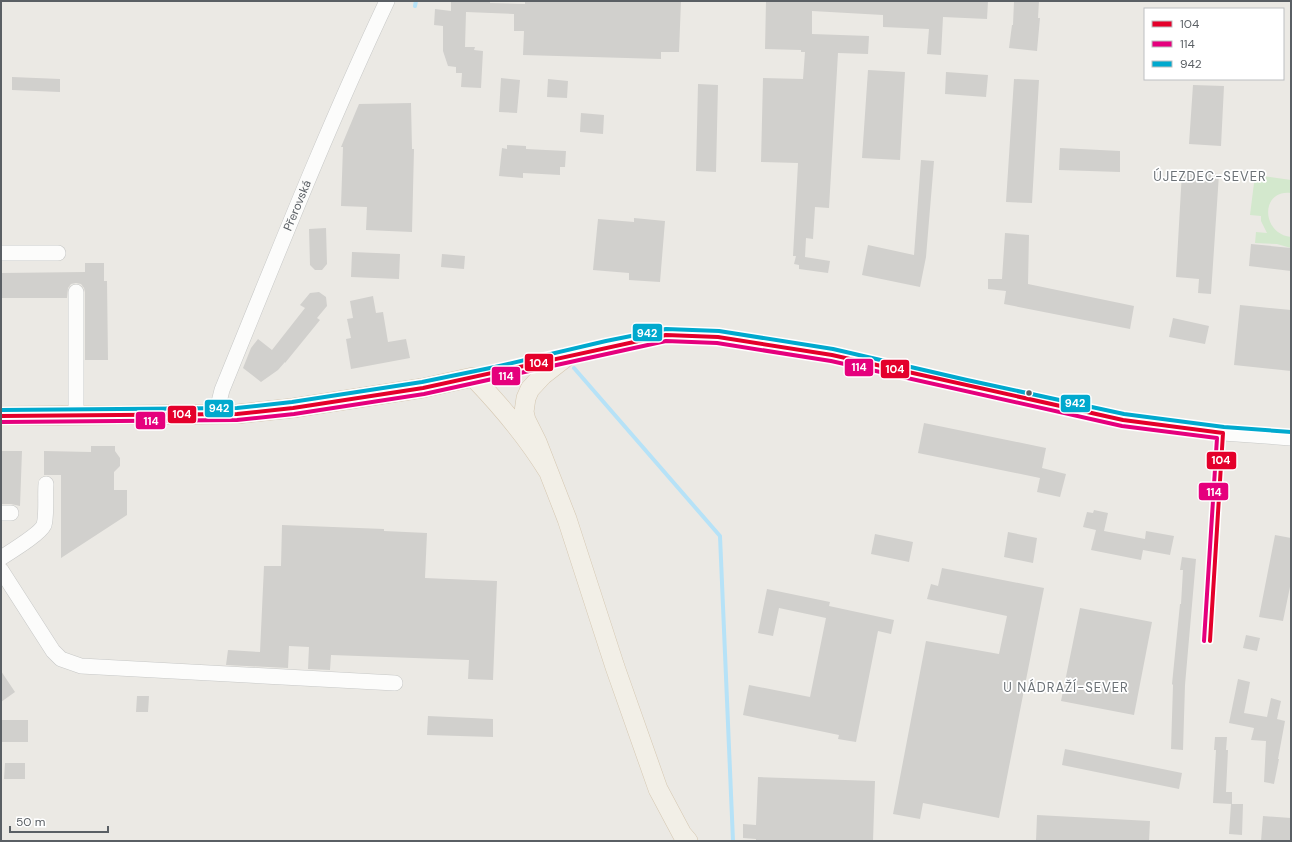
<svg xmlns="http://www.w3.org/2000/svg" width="1292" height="842" font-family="'DM Sans',sans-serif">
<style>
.green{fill:#d3e8cd}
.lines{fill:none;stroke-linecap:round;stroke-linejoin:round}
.stream{stroke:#b6e2f7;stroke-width:4}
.building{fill:#d1d0cd}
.minor-casing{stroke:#c7c8c7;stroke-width:16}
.major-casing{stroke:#d5c7b0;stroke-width:20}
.minor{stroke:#fcfcfb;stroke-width:15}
.major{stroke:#f2efe7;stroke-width:19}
.bus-1-casing{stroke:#fff;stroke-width:7}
.bus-2-casing{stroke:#fff;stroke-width:7}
.bus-3-casing{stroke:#fff;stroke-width:7}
.bus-1{stroke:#e4002b;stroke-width:4}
.bus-2{stroke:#e5007d;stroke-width:4}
.bus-3{stroke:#00a9ce;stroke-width:4}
.bus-dot{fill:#5a5f64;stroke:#fff;stroke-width:1.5}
.labels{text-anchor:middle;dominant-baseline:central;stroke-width:3.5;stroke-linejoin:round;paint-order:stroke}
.street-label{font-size:12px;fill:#5a5f64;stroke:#fff}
.neighbourhood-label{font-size:13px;letter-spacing:1px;fill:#6b7176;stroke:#fff}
.line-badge{stroke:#fff;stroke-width:1.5}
.badge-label{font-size:11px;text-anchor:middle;font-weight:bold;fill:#fff}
</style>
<rect width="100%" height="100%" fill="#ebe9e4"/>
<path class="green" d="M1255,175L1291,180V193C1261,189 1260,233 1291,237V248L1277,244L1255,243L1256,232L1267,233L1261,221V216L1250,215Z"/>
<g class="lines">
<path class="stream" d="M415,6L416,1
M574,368L720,536L733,841"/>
</g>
<path class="building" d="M451,1H490V3L525,4V1H681L679,52H661V59L523,55L524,31H514V14L466,12L465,47H475L474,50L483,51L481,88L461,87L462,73H456V67L448,66L443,51V26L434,25L435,9L451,11Z
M766,1H988L987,19L943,17L941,55L927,54L929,29L883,27V15L812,11V34L869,36L868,54L838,53L829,208L815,207L813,239L806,238L805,257L830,261L828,273L799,269V265L794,264L796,256H793L798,163L761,162L763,78L803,79L805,52H801V50L765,49Z
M1014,1H1039L1038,18H1040L1037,51L1009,48L1012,25H1013Z
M868,70L905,72L900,160L862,158Z
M946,72L988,75L986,97L945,94Z
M12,77L60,79V92L12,90Z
M501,78L520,80L517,113L499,112Z
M548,79L568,81L567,98L547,97Z
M1014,79L1039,80L1032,203L1006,202Z
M698,84L718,85L716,172L696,171Z
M1193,85L1224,86L1221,146L1189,144Z
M411,103L412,149H414L412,232L366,230L367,207L341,206L343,147H341L359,104Z
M581,113L604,115L603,134L580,132Z
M507,145L526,146V149L566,151L565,167H560V175L523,173V178L499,176L502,148L507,149Z
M1060,148L1120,151V172L1059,170Z
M921,160L934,161L926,257L920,287L862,275L868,245L914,255Z
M1182,172L1219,174L1211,294L1198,293L1199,279L1176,277Z
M634,218L665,221L660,282L629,280V273L593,270L598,219L634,222Z
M326,228L327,264L322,270H315L310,265L309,229Z
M1005,233L1029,235L1028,284L1134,306L1130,329L1004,304L1006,291L988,289V279H1002Z
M1251,244L1291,248V271L1249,266Z
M352,252L400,254L399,279L351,277Z
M442,254L465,256L464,269L441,267Z
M85,263H104V281H107L108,360H85V292L84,288L81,284L76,283L71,284L68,288L67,298H1V273L85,272Z
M319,292L326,297L327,306L317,318L320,320L285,363V362L278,370L261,382L243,368L251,348L258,339L272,350L305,308L300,305L310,293Z
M373,296L376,313L383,312L388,342L406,339L410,358L351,369L346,339L351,338L347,319L353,318L350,301Z
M1240,305L1291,310V371L1234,365Z
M1173,318L1209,326L1205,344L1169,337Z
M924,423L1046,448L1042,468L1066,474L1060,497L1037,492L1040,478L918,453Z
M91,446H115V451L120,458V466L114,472V490H127V515L61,558V475H44V451L91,452Z
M1,451H22L20,506L11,504H1Z
M1094,510L1108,513L1104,531L1145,539L1146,531L1174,536L1170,555L1143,550L1141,560L1091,550L1096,530L1083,527L1087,512L1093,513Z
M282,525L384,529V531L427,533L425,578L497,581L493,680L468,679L469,660L331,655L330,670L308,669L309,647L289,646L288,668L226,665L228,650L260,652L264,566H281Z
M1008,532L1037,538L1033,563L1004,557Z
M875,534L913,542L909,562L871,554Z
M1275,535L1291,538V582L1283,621L1259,617Z
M1182,557L1196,559L1185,685L1183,750L1171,749L1173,685L1172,684L1180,604H1181L1183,570H1180Z
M942,568L1044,588L999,818L923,803L920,819L893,814L926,641L999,654L1007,616L927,599L931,584L938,586Z
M767,589L830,602L829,606L894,620L891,634L878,631L856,742L838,739L839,735L743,715L749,685L810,697L826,618L779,608L773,636L758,633Z
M1080,608L1152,622L1134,715L1061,701Z
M1246,635L1260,638L1257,651L1243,648Z
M1,671L15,692L1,702Z
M1238,679L1250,682L1244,713L1267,717L1271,698L1281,701L1277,719L1285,721L1278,759H1279L1274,784L1264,782L1266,741L1251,740L1254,728L1229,723Z
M137,696H149L148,712H136Z
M428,716L493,719V737L427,735Z
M1,720H28V742H1Z
M1215,737H1227L1226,750H1228L1226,792H1232V804H1243L1242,835L1229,834L1231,804L1213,803L1216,750H1214Z
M1065,749L1182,773L1179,789L1062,765Z
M5,763H25V779H4Z
M758,777L875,781L873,841H756V839L743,838V824L756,825Z
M1037,815L1150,821L1149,841H1036Z
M1263,816L1291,818V841H1261Z"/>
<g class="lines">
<g class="minor-casing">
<g id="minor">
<path d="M1,253H58"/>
<path d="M76,292V415"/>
<path d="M473,377L666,335L718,337L832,355L966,386L1123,420L1223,433L1291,438"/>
<path id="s1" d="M216,414L222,390C275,260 327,128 387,1"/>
<path d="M1,513H11"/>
<path d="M1,558C10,552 40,534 44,525C47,515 45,496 46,484"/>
<path d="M1,570L53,651L61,659L81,666L395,683"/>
</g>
</g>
<g class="major-casing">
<path id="major" d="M566,357L543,375L530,389L526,398L524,412L526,420L537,442L567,519L615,667L658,789L682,834L688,841
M1,416L237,414L293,408L423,388L473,377C501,406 527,437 548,471"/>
</g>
<use href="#minor" class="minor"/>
<use href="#major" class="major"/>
<g class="bus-1-casing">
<path id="bus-1" d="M1,416L237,414L293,408L423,388L666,335L718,337L832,355L1123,420L1223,433L1210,641"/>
</g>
<g class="bus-2-casing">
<path id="bus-2" d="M1,422L237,420L294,414L424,394L666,341L717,343L831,361L1122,426L1217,438L1204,641"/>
</g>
<g class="bus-3-casing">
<path id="bus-3" d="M1,410L237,408L292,402L422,382L495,367L606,341L666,329L719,331L833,349L967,380L1124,414L1224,427L1291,432"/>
</g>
<use href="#bus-1" class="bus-1"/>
<use href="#bus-2" class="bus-2"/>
<use href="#bus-3" class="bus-3"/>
</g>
<circle class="bus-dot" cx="1029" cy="393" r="3.5"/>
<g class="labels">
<g class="street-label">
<text stroke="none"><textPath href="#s1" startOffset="224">Přerovská</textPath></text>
</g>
<g class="neighbourhood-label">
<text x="1210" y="176">ÚJEZDEC-SEVER</text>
<text x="1066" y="687">U NÁDRAŽÍ-SEVER</text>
</g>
</g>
<g class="line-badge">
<rect x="632" y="323" width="31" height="19" rx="4" fill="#00a9ce"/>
<rect x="524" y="353" width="30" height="19" rx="4" fill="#e4002b"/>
<rect x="844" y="358" width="30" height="19" rx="4" fill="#e5007d"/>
<rect x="880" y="359" width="30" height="20" rx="4" fill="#e4002b"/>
<rect x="491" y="366" width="30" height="20" rx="4" fill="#e5007d"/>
<rect x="1060" y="394" width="31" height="19" rx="4" fill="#00a9ce"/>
<rect x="204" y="399" width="30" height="19" rx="4" fill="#00a9ce"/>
<rect x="167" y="405" width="30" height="19" rx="4" fill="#e4002b"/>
<rect x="135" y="411" width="31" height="19" rx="4" fill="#e5007d"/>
<rect x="1206" y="451" width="31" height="19" rx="4" fill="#e4002b"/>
<rect x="1198" y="482" width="31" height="19" rx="4" fill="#e5007d"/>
</g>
<g class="badge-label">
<text x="647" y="337">942</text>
<text x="539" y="367">104</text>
<text x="859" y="371">114</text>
<text x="895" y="373">104</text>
<text x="506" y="380">114</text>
<text x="1075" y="407">942</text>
<text x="219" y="412">942</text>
<text x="182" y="418">104</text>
<text x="151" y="425">114</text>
<text x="1221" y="464">104</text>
<text x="1214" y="496">114</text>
</g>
<rect width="1292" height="842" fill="none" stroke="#5a5f64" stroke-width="4"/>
<rect x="1144" y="8" width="140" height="72" fill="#ffffff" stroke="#bdbfc1"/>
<rect x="1152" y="21" width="20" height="6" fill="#e4002b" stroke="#bdbfc1"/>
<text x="1180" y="28" font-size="12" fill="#5a5f64">104</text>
<rect x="1152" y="41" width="20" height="6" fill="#e5007d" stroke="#bdbfc1"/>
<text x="1180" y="48" font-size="12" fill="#5a5f64">114</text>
<rect x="1152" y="61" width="20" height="6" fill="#00a9ce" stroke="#bdbfc1"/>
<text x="1180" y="68" font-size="12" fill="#5a5f64">942</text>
<path d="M10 826v6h98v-6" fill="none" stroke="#5a5f64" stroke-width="2"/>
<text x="16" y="826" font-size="12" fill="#5a5f64" stroke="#ffffff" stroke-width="3" paint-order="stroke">50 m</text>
</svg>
